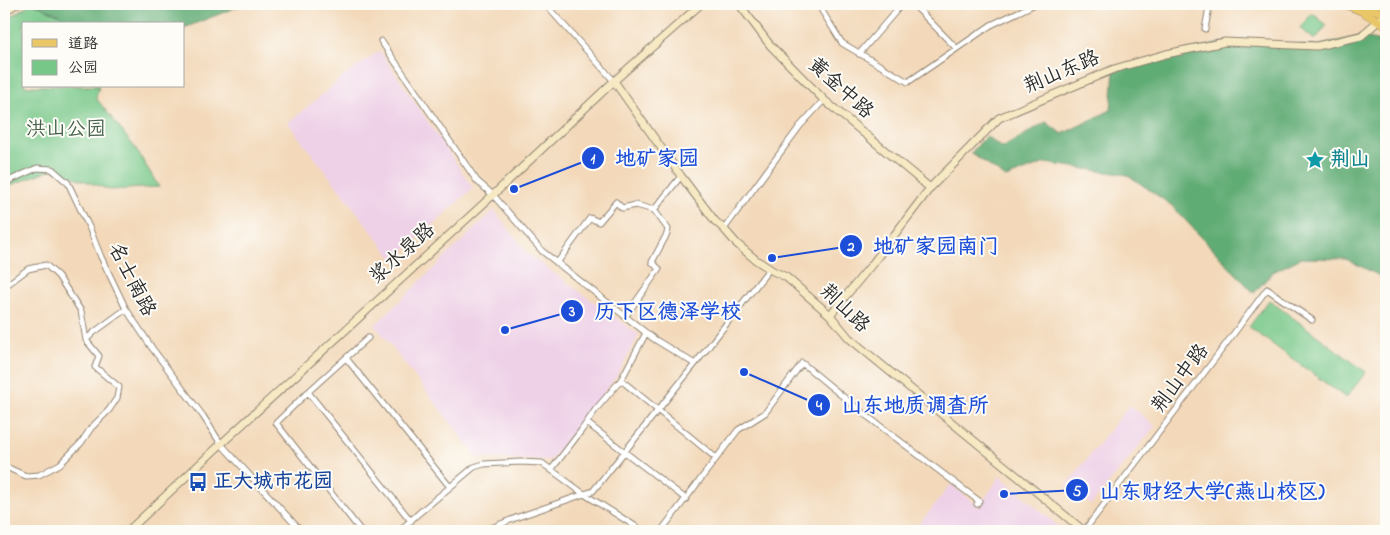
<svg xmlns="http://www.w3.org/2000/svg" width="1390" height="535" font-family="'Indie Flower','LXGW WenKai TC',sans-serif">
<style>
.built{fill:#eed0e7}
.green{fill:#77c788;stroke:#51795a}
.forest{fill:#61ac74;stroke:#466c50}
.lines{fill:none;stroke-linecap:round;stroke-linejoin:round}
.street-casing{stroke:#8f8272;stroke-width:7}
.secondary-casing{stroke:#8f8272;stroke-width:9}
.primary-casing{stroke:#8f8272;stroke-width:9}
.street{stroke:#fff;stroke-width:5}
.secondary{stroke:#f6e9c3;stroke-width:7}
.primary{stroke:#e9c769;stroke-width:8}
.labels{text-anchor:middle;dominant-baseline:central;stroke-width:4;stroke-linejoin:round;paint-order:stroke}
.street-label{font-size:20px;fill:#2b2b2b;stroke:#fdfcf7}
.park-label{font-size:20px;fill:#46624c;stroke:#fdfcf7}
.culture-label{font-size:20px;font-weight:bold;fill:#0d838f;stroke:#fdfcf7;text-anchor:start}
.transit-label{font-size:20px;font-weight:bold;fill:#164399;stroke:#fdfcf7;text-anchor:start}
.leader{fill:none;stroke:#1d4ed8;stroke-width:2}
.callout-dot{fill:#1d4ed8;stroke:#fdfcf7;stroke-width:2}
.mark-label{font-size:15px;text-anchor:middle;font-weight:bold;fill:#fff}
.callout-label{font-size:21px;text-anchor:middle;font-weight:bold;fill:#1d4ed8;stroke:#fdfcf7;stroke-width:4;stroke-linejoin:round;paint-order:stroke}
</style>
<rect width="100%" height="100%" fill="#fdfcf7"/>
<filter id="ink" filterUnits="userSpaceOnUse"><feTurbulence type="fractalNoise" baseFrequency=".02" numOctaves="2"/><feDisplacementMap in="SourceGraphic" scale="10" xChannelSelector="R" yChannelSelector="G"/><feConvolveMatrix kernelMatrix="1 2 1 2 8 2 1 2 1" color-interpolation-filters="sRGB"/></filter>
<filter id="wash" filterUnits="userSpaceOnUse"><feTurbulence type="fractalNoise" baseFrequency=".0096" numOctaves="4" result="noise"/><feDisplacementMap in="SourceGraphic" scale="20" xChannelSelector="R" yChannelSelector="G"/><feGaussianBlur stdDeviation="1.12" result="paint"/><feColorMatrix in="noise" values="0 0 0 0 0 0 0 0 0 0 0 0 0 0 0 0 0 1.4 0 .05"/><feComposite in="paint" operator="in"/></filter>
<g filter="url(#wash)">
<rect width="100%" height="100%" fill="#f3d9ba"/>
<path class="built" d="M380,51L473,188L394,260L288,123L348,73Z
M494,210L528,254L639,335L616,377L551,460L478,458L375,325Z
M1129,405L1155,426L1091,505L1066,486Z
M1000,476L1064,531H914L951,484L979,507Z"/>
<path class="green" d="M30,4H34L60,15L69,24H24V86H99L96,98L136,149L159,187L110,190L52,169L4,188V22Z
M1312,13L1327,25L1315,40L1300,28Z
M1269,300L1366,372L1346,398L1249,327Z"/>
<path class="forest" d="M34,4H245L184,28V24H69L60,15Z
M1361,36L1380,41L1386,44V282L1376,274L1346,259L1301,258L1273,272L1254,293L1171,205L1128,175L1045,163L1006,178L971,153L986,136L1002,148L1046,122L1062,134L1111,110L1114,69L1225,42L1317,46Z"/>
</g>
<g filter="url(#ink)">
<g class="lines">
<g class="street-casing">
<path id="street" d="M545,4L614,81
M827,4L822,11L842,43L908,82L991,25L1035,4
M913,4L956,48
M1203,4L1209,7L1205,29
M381,41L477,181L493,195L542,251L654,339L695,364L770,268
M859,54L902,4
M4,183L37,168L52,169L68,183L89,227L101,257L126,309L152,348L203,416L221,444L301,531
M724,229L800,126L824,100
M557,263L590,218L599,222L616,202L622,208L636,205L654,210L681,176
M4,287L28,269L46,265L58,276L81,311L86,340
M625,317L659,269L652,262L667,234L668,229L654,210
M368,338L308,392L411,521
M346,358L450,487
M621,380L716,458
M308,392L276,423L361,531
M587,423L686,499
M4,466L26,476L39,475L60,464L81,443L91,428L109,410L117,398L119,387L95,367L99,356L86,340L93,333L126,309
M551,470L581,431L596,409L621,380L646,333
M399,531L419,513L474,467L484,464L520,462L542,463L584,494L643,531
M484,531L518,517L593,491L695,364
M661,531L738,430L765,413L802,363L863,413L979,501L977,504
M1084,531L1220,352L1267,289L1312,320"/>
</g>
<g class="secondary-casing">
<path id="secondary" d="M739,4L770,45L824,100L930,188
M4,12L16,4
M614,81L681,176L715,221L724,229L737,244L756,260L773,271L786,277L830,315L849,338L1084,531
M830,315L873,263L930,188L999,118L1114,69L1166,54L1225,42L1317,46L1361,36L1382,18
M128,531L221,444L493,195L614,81L701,4"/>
</g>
<g class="primary-casing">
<path id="primary" d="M1345,4L1362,11L1386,26
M1364,4L1386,15"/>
</g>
<use href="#street" class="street"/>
<use href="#secondary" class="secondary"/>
<use href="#primary" class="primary"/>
</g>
</g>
<defs>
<g id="sight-bare" transform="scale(1.5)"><path d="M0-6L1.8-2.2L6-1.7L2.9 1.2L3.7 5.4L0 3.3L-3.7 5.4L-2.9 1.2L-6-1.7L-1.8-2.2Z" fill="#0f9aa8" stroke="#fdfcf7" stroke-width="2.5" paint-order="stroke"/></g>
<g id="bus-bare" transform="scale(1.5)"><path d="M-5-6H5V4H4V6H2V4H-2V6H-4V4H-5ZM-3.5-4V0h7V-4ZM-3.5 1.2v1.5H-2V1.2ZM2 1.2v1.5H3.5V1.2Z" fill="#1a4fb4" stroke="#fdfcf7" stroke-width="2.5" paint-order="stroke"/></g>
</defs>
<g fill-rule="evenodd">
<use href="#sight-bare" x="1315" y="160"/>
<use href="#bus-bare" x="198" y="482"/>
</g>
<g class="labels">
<g class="street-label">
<text transform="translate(1062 73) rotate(-23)">荆山东路</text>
<text transform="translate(840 89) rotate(42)">黄金中路</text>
<text transform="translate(403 254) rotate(-42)">浆水泉路</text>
<text transform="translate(131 280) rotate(63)">名士南路</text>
<text transform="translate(844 309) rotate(44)">荆山路</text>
<text transform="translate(1181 379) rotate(-53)">荆山中路</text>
</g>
<g class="park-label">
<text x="66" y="130">洪山公园</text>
</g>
<g class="culture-label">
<text x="1330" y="160">荆山</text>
</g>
<g class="transit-label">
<text x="213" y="482">正大城市花园</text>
</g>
</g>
<path class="leader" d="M514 189L593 158M772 258L851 246M505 330L572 311M744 372L819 405M1004 494L1077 490"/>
<g class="callout-dot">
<circle cx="514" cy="189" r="5"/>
<circle cx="772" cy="258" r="5"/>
<circle cx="505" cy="330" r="5"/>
<circle cx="744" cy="372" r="5"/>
<circle cx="1004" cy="494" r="5"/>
<circle cx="593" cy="158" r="12"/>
<circle cx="851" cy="246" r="12"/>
<circle cx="572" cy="311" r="12"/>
<circle cx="819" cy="405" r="12"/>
<circle cx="1077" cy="490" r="12"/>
</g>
<g class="mark-label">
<text x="593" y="163">1</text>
<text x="851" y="251">2</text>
<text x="572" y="316">3</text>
<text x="819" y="410">4</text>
<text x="1077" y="496">5</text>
</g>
<g class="callout-label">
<text x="657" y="165">地矿家园</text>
<text x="936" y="253">地矿家园南门</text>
<text x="668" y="318">历下区德泽学校</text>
<text x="915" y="412">山东地质调查所</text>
<text x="1212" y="498">山东财经大学(燕山校区)</text>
</g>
<rect width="1390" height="535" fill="none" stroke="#fdfcf7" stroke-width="20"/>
<rect x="22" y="22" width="162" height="65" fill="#fdfcf7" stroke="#a9a8a5"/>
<rect x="32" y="39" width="25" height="8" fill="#e9c769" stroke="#a9a8a5"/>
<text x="68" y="48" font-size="15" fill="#2b2b2b">道路</text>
<rect x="32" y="60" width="25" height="15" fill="#77c788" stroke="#a9a8a5"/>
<text x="68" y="72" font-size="15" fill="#2b2b2b">公园</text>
</svg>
